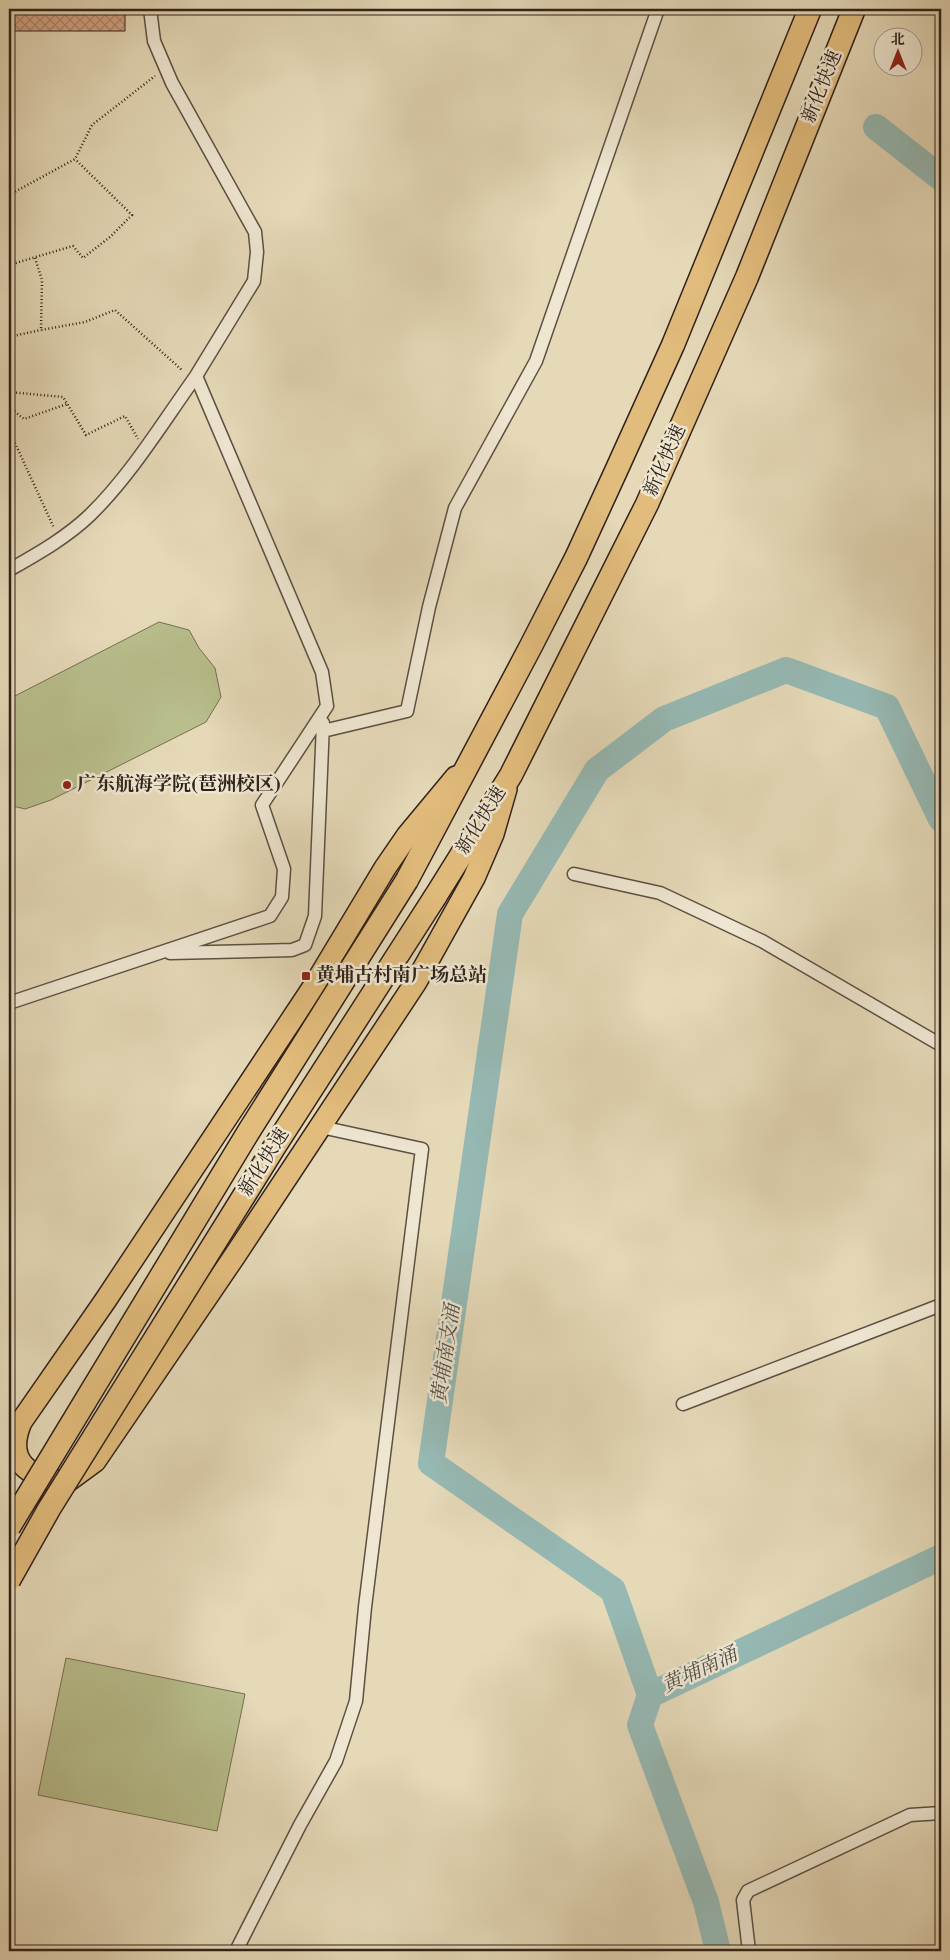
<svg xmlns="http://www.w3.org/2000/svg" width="950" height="1960" font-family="'Old Standard TT','Noto Serif SC',serif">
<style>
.pitch{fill:#b8be8c;stroke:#747053}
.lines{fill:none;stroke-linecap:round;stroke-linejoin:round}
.river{stroke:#96b9b4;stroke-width:26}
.building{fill:url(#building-cross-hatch);stroke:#30221a}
.minor-casing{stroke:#5d5042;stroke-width:15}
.trunk-casing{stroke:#30221a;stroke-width:24}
.motorway-casing{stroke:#30221a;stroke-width:25}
.path{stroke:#30221a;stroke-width:2.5;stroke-dasharray:1 2.5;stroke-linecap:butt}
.minor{stroke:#eee6d1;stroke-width:12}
.trunk{stroke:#e2bc7c;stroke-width:21}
.motorway{stroke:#e2bc7c;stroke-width:22}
.motorway-bridge-casing{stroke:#30221a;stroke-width:25;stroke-linecap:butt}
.motorway-bridge{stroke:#e2bc7c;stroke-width:22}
.poi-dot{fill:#8f2418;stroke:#eee6d1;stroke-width:2}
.labels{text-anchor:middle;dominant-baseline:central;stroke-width:5;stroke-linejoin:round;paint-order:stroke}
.street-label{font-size:19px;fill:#30221a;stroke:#eee6d1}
.poi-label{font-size:19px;font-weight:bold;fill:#30221a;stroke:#eee6d1;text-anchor:start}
.water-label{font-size:20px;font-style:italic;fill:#4f4f48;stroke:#eee6d1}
</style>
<defs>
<pattern id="building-cross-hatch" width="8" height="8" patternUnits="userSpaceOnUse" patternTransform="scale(1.25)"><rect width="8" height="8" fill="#d6a687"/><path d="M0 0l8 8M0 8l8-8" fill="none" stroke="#ae876e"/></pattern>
</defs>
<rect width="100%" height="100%" fill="#e5d9b8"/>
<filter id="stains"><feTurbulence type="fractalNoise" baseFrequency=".004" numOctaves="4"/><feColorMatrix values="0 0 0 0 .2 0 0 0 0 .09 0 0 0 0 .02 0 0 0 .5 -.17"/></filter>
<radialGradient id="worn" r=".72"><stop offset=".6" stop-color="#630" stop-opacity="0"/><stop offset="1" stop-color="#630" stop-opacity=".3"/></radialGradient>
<path class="pitch" d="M159,622L189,630L199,648L215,668L221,697L206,722L51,800L25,809L9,805V699Z
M66,1658L245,1694L217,1831L38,1795Z"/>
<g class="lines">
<path class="river" d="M876,127L941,178
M650,1695L613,1590L431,1463L510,914L597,770L664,719L786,670L887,707L941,819
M718,1951L706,1902L640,1725L650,1695L941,1557"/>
</g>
<path class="building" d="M11,9H125V31H11Z"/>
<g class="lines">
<g class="minor-casing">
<path id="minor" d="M9,570C37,554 66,538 90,515C131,475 163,422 196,376
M323,731L407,711L429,607L455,508L536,361L658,9
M574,874L660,893L762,941L941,1045
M170,953L292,950L305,945L315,916L323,723
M9,1003L270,916L282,897L284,869L262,805L327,706L322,672L196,376L254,281L257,252L255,232L172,83L154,41L150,9
M683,1404L941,1305
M236,1951L300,1825L336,1761L356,1701L365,1607L422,1149L321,1127
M749,1951L743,1900L748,1891L910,1815L941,1813"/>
</g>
<g class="trunk-casing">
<path id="trunk" d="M456,777L407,836L385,868L314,986L105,1301L21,1422C4,1462 29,1477 65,1483L95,1461L234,1257L416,982L474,878L493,834L506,789"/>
</g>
<g class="motorway-casing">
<path id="motorway" d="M407,880L531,646L576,558L616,471L673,345L810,9
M435,897L511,775L647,504L747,277L854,9"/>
</g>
<path class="path" d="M9,195L75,159L92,125L155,76
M35,258L42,280L41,330L85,322L115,310L183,371
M9,265L73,246L83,258L110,237L132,215L75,159
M9,357V337L41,330
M9,392L63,397L86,435L125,416L138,439
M9,407L24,419L67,404
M9,430L54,528"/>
<use href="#minor" class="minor"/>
<use href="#trunk" class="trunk"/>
<use href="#motorway" class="motorway"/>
<g class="motorway-bridge-casing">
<path id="motorway-bridge" d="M9,1527L249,1131L407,880
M9,1580L49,1509L275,1146L435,897"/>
</g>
<use href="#motorway-bridge" class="motorway-bridge"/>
</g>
<g class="poi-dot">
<circle cx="67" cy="785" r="5"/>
<rect x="301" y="971" width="10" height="10" rx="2.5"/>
</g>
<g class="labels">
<g class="street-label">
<text transform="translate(823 87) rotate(-68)">新化快速</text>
<text transform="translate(666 461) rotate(-66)">新化快速</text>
<text transform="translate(482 821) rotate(-58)">新化快速</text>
<text transform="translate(265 1163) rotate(-58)">新化快速</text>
</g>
<g class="poi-label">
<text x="77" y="785">广东航海学院(琶洲校区)</text>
<text x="316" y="976">黄埔古村南广场总站</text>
</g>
<g class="water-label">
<text transform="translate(447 1354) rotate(-82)">黄埔南支涌</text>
<text transform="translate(700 1671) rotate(-25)">黄埔南涌</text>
</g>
</g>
<rect width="950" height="1960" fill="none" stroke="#e5d9b8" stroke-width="30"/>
<rect x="10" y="10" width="930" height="1940" fill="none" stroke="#30221a" stroke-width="2.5"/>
<rect x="15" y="15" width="920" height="1930" fill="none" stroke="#30221a"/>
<g transform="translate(898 52)"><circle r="24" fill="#eee6d1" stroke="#a29888"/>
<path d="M0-4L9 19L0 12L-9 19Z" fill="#8f2418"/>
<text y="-8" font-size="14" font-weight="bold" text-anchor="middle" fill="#30221a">北</text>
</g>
<rect width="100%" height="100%" filter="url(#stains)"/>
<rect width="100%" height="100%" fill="url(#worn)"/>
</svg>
